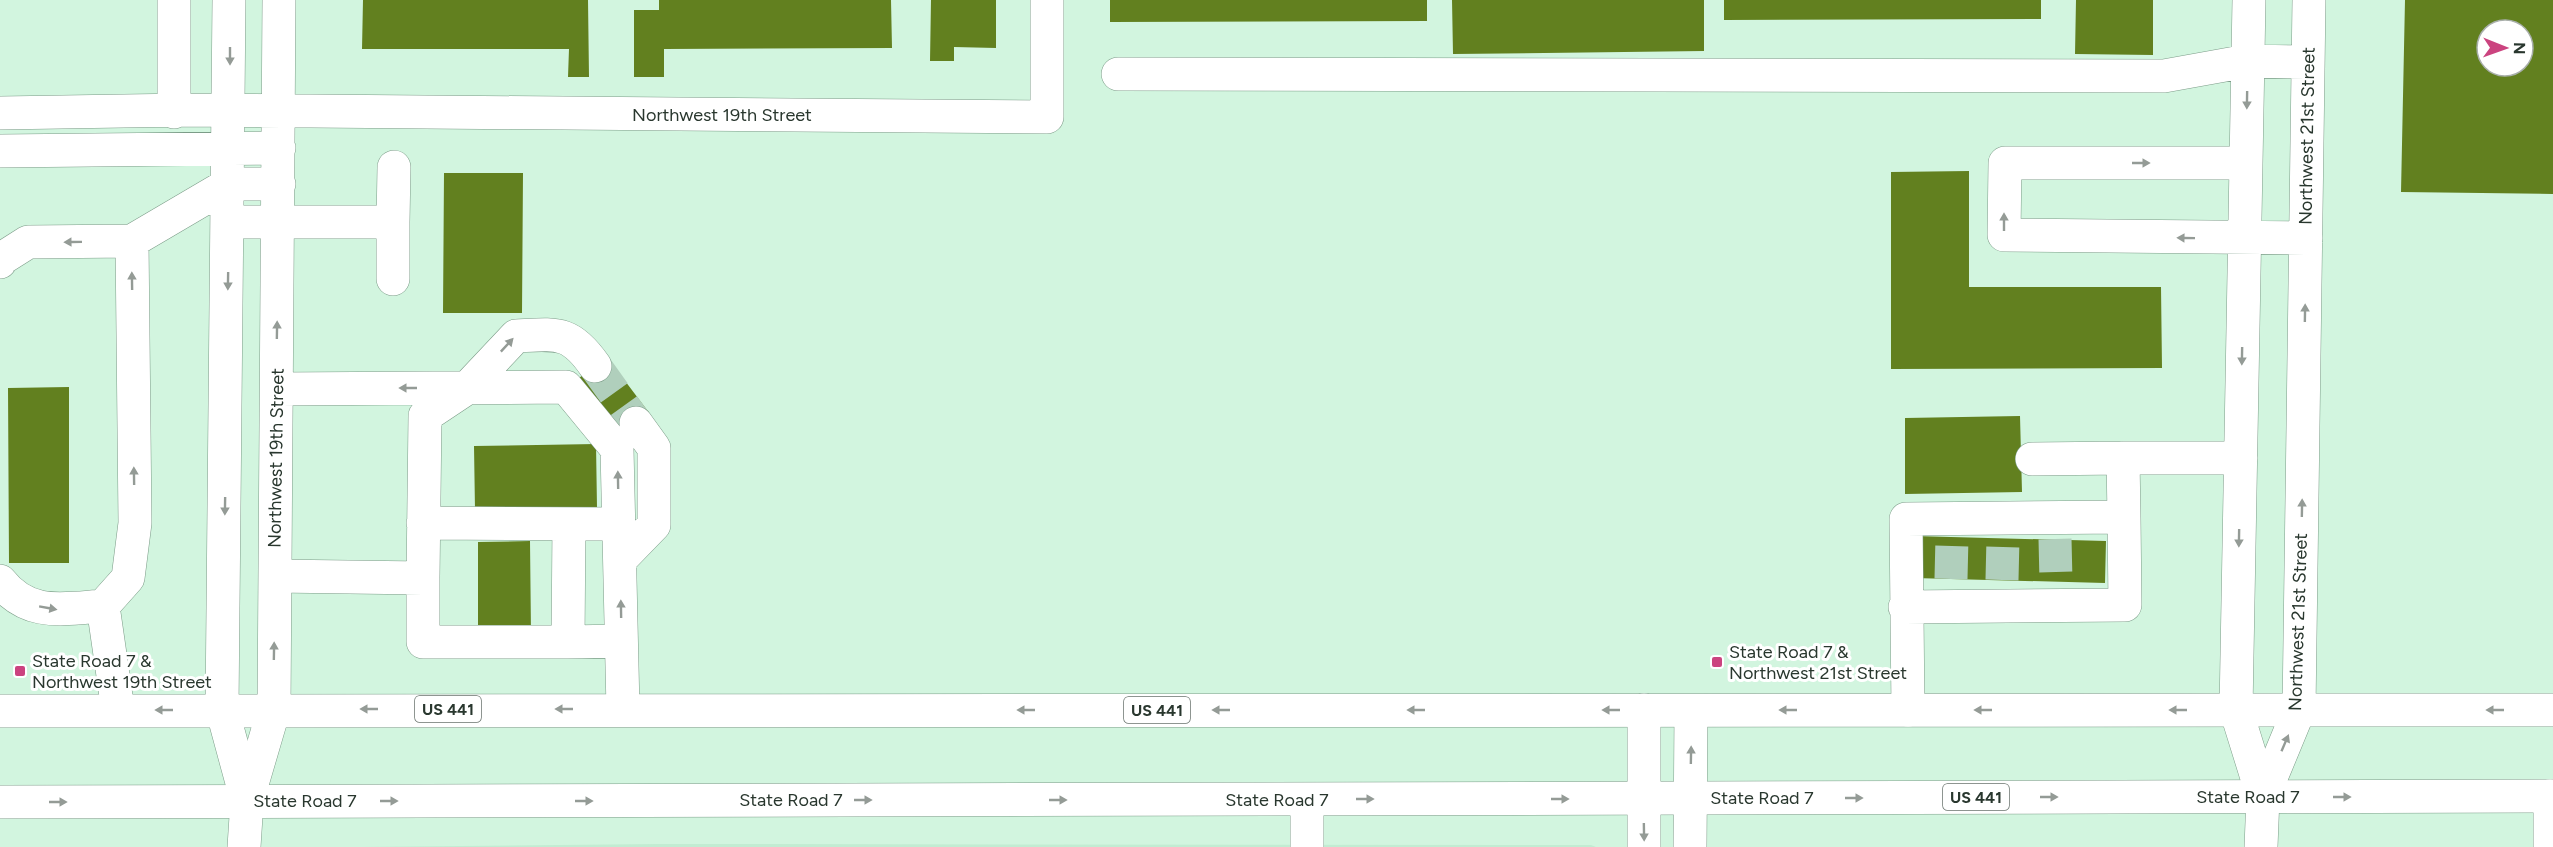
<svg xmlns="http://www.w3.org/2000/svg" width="2553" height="847" font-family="Figtree,sans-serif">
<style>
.built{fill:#c2ecd2}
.building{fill:#62801f;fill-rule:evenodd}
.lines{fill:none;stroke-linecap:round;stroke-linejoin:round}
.minor-tunnel{stroke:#b0cfbc;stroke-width:33;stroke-dasharray:33 16;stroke-linecap:butt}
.minor-casing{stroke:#7c9c88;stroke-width:34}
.major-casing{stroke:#7c9c88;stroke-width:34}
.minor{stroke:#fff;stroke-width:33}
.major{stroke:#fff;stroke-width:33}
.oneway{fill:#949b96}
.poi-dot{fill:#cb437f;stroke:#fff;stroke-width:2}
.labels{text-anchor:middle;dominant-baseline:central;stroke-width:6;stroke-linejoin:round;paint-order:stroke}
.shield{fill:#fff;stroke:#69736d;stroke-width:1.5}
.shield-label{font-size:16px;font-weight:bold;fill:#29372e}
.street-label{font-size:18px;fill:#29372e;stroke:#fff}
.poi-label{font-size:18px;fill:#29372e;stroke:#fff;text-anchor:start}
</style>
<rect width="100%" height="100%" fill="#d2f5df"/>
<path class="built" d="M658,844L1591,845L1596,847H361Z"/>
<path class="building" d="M363,0H588L589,77H568L569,49H362Z
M659,0H891L892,48L664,49V77H634V10H659Z
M931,0H996V48L954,47V61H930Z
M1110,0H1427V21L1110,22Z
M1452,0H1704V51L1453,54Z
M1724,0H2041V19L1724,20Z
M2076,0H2153V55L2075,54Z
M2405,0H2553V194L2401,192ZM2487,30H2523V66H2487Z
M1969,171V287H2161L2162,368L1891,369V172Z
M444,173H523L522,313H443Z
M607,357L650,414L622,435L579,378Z
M69,387V563H9L8,388Z
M2020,416L2022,492L1905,494V418Z
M596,444L597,508L475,510L474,446Z
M1914,536L2106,541L2105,583L1914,578Z
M530,541L531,635H478V542Z"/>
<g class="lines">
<path class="minor-tunnel" d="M595,366L636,423
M2055,539L2056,581
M1951,579L1952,537
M2002,580L2003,538"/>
<g class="minor-casing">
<path id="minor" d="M174,0V112
M229,0L222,709L247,801
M2249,0L2236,710L2263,797L2261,847
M1118,74L2164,76L2247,61L2308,62
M0,113L186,110L1047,117V0
M0,151L279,148
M2246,163H2005L2004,235L2306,238
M228,222H393L394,167
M0,262L1,259L28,242L132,241L229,184H279
M393,279V222
M277,389L566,387L617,449L623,709
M2032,459L2123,458
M2124,517L2123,458H2241
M423,523L619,524
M620,560L654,525V448L636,423
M275,576L423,578L425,416L467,388L516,336C557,334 570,330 595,366
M423,578V642H568L569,524
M0,581C28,617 62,609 103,606L128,578L135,523L132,241
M103,606L118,710
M1905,607L2125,605L2124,517L1906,519L1908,710
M568,642L621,641
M2550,796V847
M2263,797L2299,710L2309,0
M1307,800V847
M244,847L247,801L274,709L279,0
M1644,847V710
M1690,847L1691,711"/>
</g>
<g class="major-casing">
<path id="major" d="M0,711L2553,710
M0,802L2553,796"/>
</g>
<use href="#minor" class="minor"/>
<use href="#major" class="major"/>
</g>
<defs><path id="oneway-solid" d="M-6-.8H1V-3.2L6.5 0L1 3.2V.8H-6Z" transform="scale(1.5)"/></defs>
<g class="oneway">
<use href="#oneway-solid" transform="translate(230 56) rotate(90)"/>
<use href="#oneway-solid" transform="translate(2247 100) rotate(91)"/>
<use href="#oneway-solid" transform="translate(2141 163)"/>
<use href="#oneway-solid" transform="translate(2004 222) rotate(-90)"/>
<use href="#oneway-solid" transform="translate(2186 238) rotate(-179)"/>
<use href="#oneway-solid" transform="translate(73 242) rotate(179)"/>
<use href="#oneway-solid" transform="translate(132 281) rotate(-91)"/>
<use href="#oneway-solid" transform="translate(228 281) rotate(91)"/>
<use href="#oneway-solid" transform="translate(2305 313) rotate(-89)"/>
<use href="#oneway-solid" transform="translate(277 330) rotate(-89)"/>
<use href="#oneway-solid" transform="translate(507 345) rotate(-47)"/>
<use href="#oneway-solid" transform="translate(2242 356) rotate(91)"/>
<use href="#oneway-solid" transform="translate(408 388) rotate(180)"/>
<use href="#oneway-solid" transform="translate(134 476) rotate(-91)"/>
<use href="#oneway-solid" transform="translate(618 480) rotate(-91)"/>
<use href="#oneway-solid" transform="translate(225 506) rotate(91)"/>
<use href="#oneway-solid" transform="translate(2302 508) rotate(-89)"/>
<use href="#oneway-solid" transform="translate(2239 538) rotate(91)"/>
<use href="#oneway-solid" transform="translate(48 608) rotate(10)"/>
<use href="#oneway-solid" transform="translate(621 609) rotate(-91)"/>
<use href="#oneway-solid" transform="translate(274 651) rotate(-89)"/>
<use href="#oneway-solid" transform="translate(369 709) rotate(180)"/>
<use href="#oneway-solid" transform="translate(564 709) rotate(180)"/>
<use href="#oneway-solid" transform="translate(164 710) rotate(180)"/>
<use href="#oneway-solid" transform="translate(1026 710) rotate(-180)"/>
<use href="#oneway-solid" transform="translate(1221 710) rotate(-180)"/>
<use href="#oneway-solid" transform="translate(1416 710) rotate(-180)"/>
<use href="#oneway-solid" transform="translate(1611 710) rotate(-180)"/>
<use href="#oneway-solid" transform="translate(1788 710) rotate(180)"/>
<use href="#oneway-solid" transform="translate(1983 710) rotate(180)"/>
<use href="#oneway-solid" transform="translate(2178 710) rotate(180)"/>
<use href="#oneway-solid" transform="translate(2495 710) rotate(-180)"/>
<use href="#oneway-solid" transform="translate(2285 743) rotate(-67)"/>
<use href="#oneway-solid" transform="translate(1691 755) rotate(-89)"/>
<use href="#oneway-solid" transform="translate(2049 797)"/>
<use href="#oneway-solid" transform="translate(2342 797)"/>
<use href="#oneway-solid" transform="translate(1854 798)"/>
<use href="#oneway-solid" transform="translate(1365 799)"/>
<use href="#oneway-solid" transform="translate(1560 799)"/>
<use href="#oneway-solid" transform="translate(863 800)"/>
<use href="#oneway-solid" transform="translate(1058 800)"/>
<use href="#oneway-solid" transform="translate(389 801)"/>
<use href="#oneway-solid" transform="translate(584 801)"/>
<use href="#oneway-solid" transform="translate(58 802)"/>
<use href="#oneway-solid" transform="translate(1644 832) rotate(89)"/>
</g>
<g class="poi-dot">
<rect x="1711" y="656" width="12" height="12" rx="3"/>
<rect x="14" y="665" width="12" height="12" rx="3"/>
</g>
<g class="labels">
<g class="shield">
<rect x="415" y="696" width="66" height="26" rx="4.5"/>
<rect x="1124" y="697" width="66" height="26" rx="4.5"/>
<rect x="1943" y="784" width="66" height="26" rx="4.5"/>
</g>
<g class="shield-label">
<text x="448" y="709">US 441</text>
<text x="1157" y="710">US 441</text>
<text x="1976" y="797">US 441</text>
</g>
<g class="street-label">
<text x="722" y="115">Northwest 19th Street</text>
<text transform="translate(2307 136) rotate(-89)">Northwest 21st Street</text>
<text transform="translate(276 458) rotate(-89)">Northwest 19th Street</text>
<text transform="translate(2298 622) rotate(-88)">Northwest 21st Street</text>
<text x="2248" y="797">State Road 7</text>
<text x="1762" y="798">State Road 7</text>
<text x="791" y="800">State Road 7</text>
<text x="1277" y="800">State Road 7</text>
<text x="305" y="801">State Road 7</text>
</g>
<g class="poi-label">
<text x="1729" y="652">State Road 7 &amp;<tspan x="1729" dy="21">Northwest 21st Street</tspan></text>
<text x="32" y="661">State Road 7 &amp;<tspan x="32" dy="21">Northwest 19th Street</tspan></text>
</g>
</g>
<g transform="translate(2505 48) rotate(91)"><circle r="28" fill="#ffffff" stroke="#a9afab" stroke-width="1.5"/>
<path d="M0-4.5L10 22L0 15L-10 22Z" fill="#cb437f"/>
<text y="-9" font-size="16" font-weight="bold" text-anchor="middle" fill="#29372e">N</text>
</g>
</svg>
